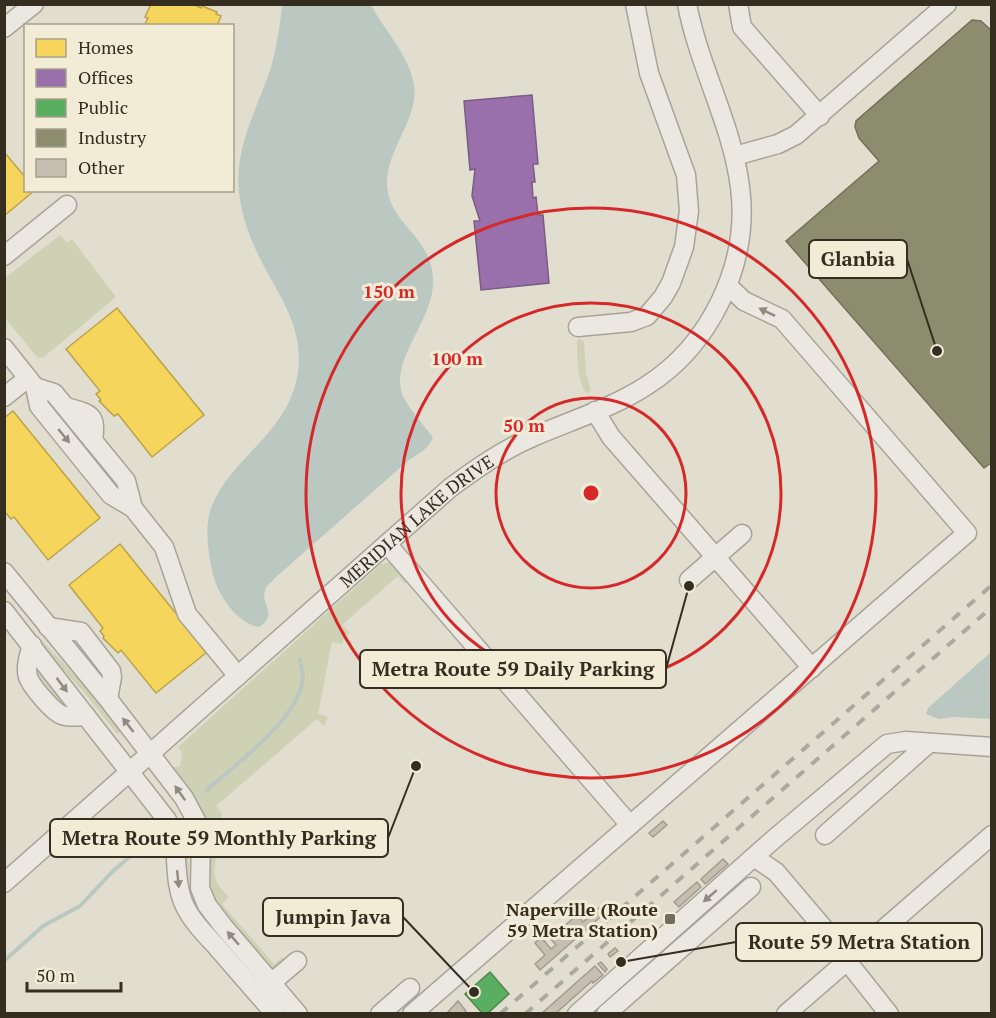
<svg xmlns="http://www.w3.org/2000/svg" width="996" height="1018" font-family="'PT Serif',serif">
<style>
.green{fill:#ced1b4}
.water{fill:#bac8c1}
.homes{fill:#f6d55c;stroke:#bca34a;stroke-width:1.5}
.offices{fill:#9970ab;stroke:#7b5c82;stroke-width:1.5}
.public{fill:#5aae61;stroke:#4f874e;stroke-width:1.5}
.industry{fill:#8c8c6e;stroke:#727057;stroke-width:1.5}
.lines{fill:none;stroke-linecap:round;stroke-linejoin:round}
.stream{stroke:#bac8c1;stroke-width:4}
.building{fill:#c5beb1;stroke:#a29b8f;stroke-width:1.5}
.minor-casing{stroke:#a7a398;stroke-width:21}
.minor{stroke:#eae8e0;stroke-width:18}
.rail{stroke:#aba8a0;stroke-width:4;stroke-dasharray:10 10;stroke-linecap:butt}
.oneway{fill:#908a80}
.ring{fill:none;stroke:#d62828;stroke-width:3}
.poi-dot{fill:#726b5e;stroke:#f2ecd7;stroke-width:2}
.labels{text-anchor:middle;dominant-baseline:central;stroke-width:6;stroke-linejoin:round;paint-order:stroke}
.street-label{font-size:18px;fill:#362d21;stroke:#f2ecd7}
.poi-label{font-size:18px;font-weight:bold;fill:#362d21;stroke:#f2ecd7;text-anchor:end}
.centre{fill:#d62828;stroke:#f2ecd7;stroke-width:3}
.ring-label{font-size:18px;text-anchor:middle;font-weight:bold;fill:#d62828;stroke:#f2ecd7;stroke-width:6;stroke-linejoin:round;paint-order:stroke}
.leader{fill:none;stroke:#362d21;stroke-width:2}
.callout-dot{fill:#362d21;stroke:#f2ecd7;stroke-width:2}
.callout{fill:#f2ecd7;stroke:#362d21;stroke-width:2}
.callout-label{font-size:20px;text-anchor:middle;font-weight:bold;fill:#362d21}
</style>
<rect width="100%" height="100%" fill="#e1ded0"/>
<path class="green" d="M60,235L67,243L72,239L116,297L44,357L38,358L5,318V278Z
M580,339L584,342L586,374L591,389L587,394C577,381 577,357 577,341Z
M46,396L119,481V490L116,491L44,398Z
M390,562L395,565L408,579L405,584L398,576L342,625L350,633L344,637L342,644L332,642L318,714L328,717L324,726L317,719L216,806L222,814L214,872L218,885L229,897L222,904L274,964L281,958H283L284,961L273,970L271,969C254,950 214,912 209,889C203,865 209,838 203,815C198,797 180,785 174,767L180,766L182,752L178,747L381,564Z
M29,627L90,691L123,730L117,734L83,691L29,633L26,628Z
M33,664L70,710L67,711L35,677Z
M153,790L157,792C181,823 194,843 188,885C181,872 187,853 183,838C179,821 164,805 153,790Z"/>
<path class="water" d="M282,5H371C384,29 406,52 413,80C423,118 380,153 388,193C395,227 432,238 433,280C435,319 388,361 403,396C409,409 424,426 433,437C430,448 418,454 409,460L276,577C273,581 268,584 266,588C258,604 280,613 259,627C242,624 228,608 220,592C213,580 211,567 209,553C207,539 206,522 211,508C231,456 289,434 298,372C305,320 270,286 252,241C246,226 241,210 239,193C234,147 257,110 271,67C277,46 280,26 282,5Z
M991,652V719L954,717L939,719L926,714L928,708Z"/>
<path class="homes" d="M151,4H193L201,8L202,6L217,12L216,14L221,16L217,26H144L148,18L145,17Z
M4,152L26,178V190H35L4,216Z
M117,308L204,415L152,457L118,414L114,416L99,401L101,400L96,394L100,391L66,349Z
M13,411L100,518L48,560L14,517L11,519L6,513L4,515V418Z
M120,544L207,652L156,693L121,650L118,653L103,638L104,636L100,631L103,628L69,585Z"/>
<path class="offices" d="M532,95L538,164H533L535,182H532L533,198L536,197L538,215H543L549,283L481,290L474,221H480L472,196L475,169L470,170L464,101Z"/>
<path class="public" d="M490,972L509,994L487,1014H483L465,994Z"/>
<path class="industry" d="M972,20L981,21L992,31V462L984,468L786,241L879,161L859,138L855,127L856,121Z"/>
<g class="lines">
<path class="stream" d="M207,790C235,765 296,720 302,683C304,676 301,666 300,659
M4,961L43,926L80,906L113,871L148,841"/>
</g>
<path class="building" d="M663,821L667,825L653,837L649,833Z
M723,859L728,864L705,884L701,879Z
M697,882L701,887L679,907L674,902Z
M600,907L605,913L540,970L535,964L545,955L535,943L541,937L551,949L556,945L550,938L577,915L583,922Z
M615,948L618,951L610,957L608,954Z
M601,962L607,969L605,972L598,964Z
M595,966L603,975L593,983L592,981L555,1014H541Z
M458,1001L466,1011L464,1014H446Z"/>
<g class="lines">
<g class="minor-casing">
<g id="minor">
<path d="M738,4L742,27L820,116"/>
<path d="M4,28L34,4"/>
<path d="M735,156L778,144L796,135L947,4"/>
<path d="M4,256L67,205"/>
<path d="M578,327L631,322L647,316L663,297L671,283L684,247L689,211L686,175L649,73L635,4"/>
<path d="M4,348L35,387L39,406L111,495L133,508L164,547L187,614L238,676"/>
<path d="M35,387L54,393L126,481L133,508"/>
<path d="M4,397L28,378"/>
<path d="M66,407C90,414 97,413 93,441"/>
<path d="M595,411L611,437L812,668"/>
<path d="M387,544L630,825"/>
<path d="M4,572L108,699L184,798L198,824L201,841L200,888L207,905L223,926L298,1014"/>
<path d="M689,580L742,534"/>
<path d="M4,611L167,820C181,849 172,874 183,902C190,919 204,933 216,946C236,969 255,991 275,1014"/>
<path d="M48,627L81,632L111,671L112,677L108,699"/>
<path d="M32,645C29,655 25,667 28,677C31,686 53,712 62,715C69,718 79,716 86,716"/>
<path d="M825,835L929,743"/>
<path d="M754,857L776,872L838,945L847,961L889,1014"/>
<path id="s1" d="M4,883L450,488C477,468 504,449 535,436C572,420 612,408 646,386C711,345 750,263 740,187C732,124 699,67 687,4"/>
<path d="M264,989L297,961"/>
<path d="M380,1014L410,988"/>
<path d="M412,1014L967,533L782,319L744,301L728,286"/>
<path d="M577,1014L774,839L887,744L906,741L992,747"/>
<path d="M606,1014L751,887"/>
<path d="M786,1014L992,835"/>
</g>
</g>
<use href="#minor" class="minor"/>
<path class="rail" d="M500,1014L992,585
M525,1014L992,607"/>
</g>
<defs><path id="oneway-solid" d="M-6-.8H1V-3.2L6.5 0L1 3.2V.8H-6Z" transform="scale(1.5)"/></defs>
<g class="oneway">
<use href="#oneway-solid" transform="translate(767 312) rotate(-154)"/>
<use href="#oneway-solid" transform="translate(64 436) rotate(51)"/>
<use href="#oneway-solid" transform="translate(62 685) rotate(53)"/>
<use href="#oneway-solid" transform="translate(128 725) rotate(-128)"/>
<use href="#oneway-solid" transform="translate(180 793) rotate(-125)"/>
<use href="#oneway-solid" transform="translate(178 879) rotate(84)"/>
<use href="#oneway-solid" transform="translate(710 896) rotate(139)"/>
<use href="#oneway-solid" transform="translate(233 938) rotate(-131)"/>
</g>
<g class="ring">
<circle cx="591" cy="493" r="95"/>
<circle cx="591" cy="493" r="190"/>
<circle cx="591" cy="493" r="285"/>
</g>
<rect class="poi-dot" x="664" y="913" width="12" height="12" rx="3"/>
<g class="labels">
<g class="street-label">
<text stroke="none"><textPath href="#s1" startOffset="549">MERIDIAN LAKE DRIVE</textPath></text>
</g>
<g class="poi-label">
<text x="658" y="909">Naperville (Route<tspan x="658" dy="21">59 Metra Station)</tspan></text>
</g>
</g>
<circle cx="591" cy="493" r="9" class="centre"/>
<g class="ring-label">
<text x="389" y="298">150 m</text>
<text x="457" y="365">100 m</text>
<text x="524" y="432">50 m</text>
</g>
<path class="leader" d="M937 351L907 259M689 586L666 669M416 766L388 838M474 992L403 917M621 962L736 942"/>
<g class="callout-dot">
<circle cx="937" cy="351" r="6"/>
<circle cx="689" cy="586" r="6"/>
<circle cx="416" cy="766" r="6"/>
<circle cx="474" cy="992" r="6"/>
<circle cx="621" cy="962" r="6"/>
</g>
<g class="callout">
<rect x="809" y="240" width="98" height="38" rx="6"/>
<rect x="360" y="650" width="306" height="38" rx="6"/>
<rect x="50" y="819" width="338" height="38" rx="6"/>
<rect x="263" y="898" width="140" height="38" rx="6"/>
<rect x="736" y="923" width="246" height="38" rx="6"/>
</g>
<g class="callout-label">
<text x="858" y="266">Glanbia</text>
<text x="513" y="676">Metra Route 59 Daily Parking</text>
<text x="219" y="845">Metra Route 59 Monthly Parking</text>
<text x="333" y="924">Jumpin Java</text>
<text x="859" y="949">Route 59 Metra Station</text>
</g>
<rect width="996" height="1018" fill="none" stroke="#362d21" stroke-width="12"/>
<rect x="24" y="24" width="210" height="168" fill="#f2ecd7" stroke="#a7a08e" stroke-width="1.5"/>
<rect x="36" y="39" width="30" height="18" fill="#f6d55c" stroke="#a7a08e" stroke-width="1.5"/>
<text x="78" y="54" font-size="18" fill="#362d21">Homes</text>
<rect x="36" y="69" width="30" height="18" fill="#9970ab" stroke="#a7a08e" stroke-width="1.5"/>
<text x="78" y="84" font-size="18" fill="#362d21">Offices</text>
<rect x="36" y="99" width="30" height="18" fill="#5aae61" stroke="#a7a08e" stroke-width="1.5"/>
<text x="78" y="114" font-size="18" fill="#362d21">Public</text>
<rect x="36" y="129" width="30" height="18" fill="#8c8c6e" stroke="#a7a08e" stroke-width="1.5"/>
<text x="78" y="144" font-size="18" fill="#362d21">Industry</text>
<rect x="36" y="159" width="30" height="18" fill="#c5beb1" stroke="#a7a08e" stroke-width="1.5"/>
<text x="78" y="174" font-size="18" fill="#362d21">Other</text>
<path d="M27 982v9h94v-9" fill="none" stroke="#362d21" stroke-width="3"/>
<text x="36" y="982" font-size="18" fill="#362d21" stroke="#f2ecd7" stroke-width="4.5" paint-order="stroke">50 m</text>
</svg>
